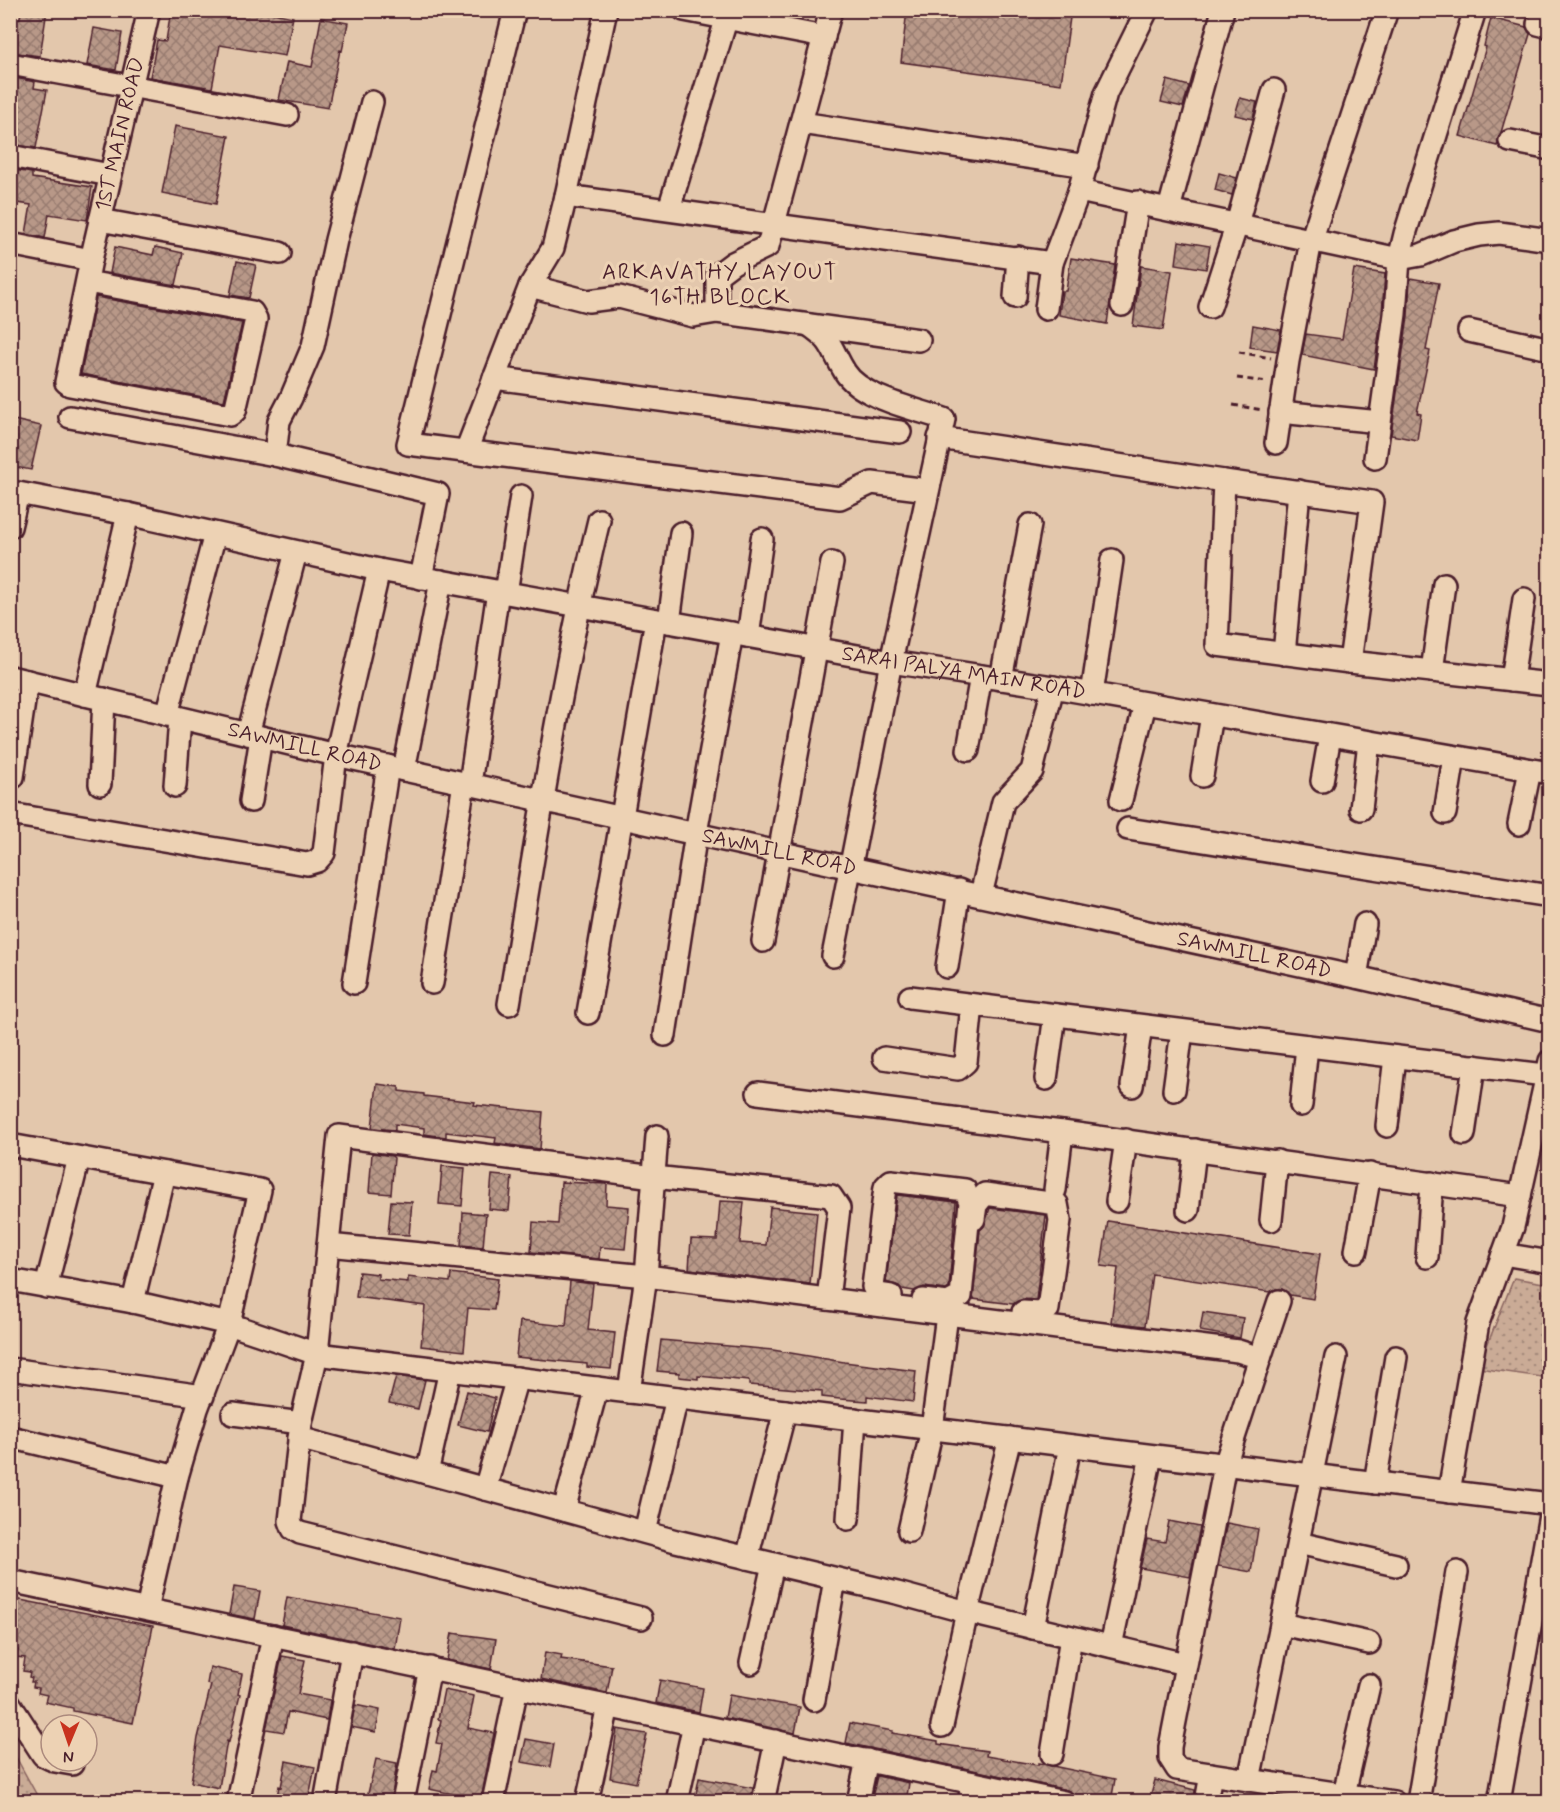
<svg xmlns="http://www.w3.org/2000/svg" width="1560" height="1812" font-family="Mynerve,sans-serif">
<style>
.grass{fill:url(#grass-dots);stroke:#8a6560;stroke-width:1.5}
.building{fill:url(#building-cross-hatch);stroke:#4a1f2b;stroke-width:1.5}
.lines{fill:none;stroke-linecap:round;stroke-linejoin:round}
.minor-casing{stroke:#4a1f2b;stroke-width:26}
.path{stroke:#4a1f2b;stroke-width:3;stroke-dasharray:6 4.5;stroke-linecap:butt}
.minor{stroke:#edd2b4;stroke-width:21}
.labels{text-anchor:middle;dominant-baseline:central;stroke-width:6;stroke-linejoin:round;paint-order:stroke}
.street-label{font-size:21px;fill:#4a1f2b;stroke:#edd2b4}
.neighbourhood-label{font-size:22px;letter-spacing:1.5px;fill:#4a1f2b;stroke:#edd2b4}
</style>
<defs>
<pattern id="grass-dots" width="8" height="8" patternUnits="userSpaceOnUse" patternTransform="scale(1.5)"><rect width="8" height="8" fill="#caab96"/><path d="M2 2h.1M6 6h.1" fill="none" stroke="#a68b7b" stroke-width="1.8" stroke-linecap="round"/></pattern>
<pattern id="building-cross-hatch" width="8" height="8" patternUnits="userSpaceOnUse" patternTransform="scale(1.5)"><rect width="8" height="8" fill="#b89888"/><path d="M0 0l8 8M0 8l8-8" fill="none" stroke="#987b6f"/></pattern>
</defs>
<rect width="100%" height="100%" fill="#e3c7ac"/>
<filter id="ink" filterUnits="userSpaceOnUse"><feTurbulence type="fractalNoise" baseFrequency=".0167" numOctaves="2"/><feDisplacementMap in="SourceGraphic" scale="12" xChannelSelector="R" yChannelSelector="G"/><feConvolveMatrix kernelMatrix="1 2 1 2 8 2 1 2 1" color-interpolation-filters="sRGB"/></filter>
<g filter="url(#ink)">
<path class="grass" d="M1514,1278L1549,1284V1378L1478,1368Z
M11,1748L40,1801H11Z"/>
<path class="building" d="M21,10H47L40,56L10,52L15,17L20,18Z
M171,10H259L293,17L285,56L220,45L212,88L150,77L157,40L166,41Z
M907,10H1071L1061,84L901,62Z
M321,18L348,23L342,51L340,50L328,108L279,100L287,62L312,67Z
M1491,18L1526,27L1530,34L1497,146L1460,136L1486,47L1484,46Z
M94,28L122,33L116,70L87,65Z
M10,77L35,82L34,88L47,90L36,148L10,144Z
M1167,80L1189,86L1183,107L1161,102Z
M1240,98L1257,102L1253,119L1235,115Z
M175,126L229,136L216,204L162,193Z
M14,170L32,173V178L92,187L87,220L49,214L45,238L26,234L31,205L10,202Z
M1219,173L1237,178L1232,195L1215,190Z
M1179,241L1210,246L1206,269L1176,264Z
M115,247L153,255L155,247L183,253L176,285L110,273Z
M1071,258L1115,265L1107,324L1059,315L1062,291H1066Z
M237,261L256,265L249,298L230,295Z
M1141,266L1172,271L1163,330L1133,326Z
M1354,269L1385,274L1382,313L1374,369L1302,355L1306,334L1342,339Z
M1410,278L1439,283L1426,350L1430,351L1417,413L1421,414L1417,440L1391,435L1408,316Z
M96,297L242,323L224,401L81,374Z
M1253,325L1281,330L1277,351L1250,347Z
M14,420L41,426L31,470L10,466V439Z
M377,1084L399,1087V1091L424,1094V1096L475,1102L474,1105L543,1112L540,1149L495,1143L496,1138L446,1132V1137L424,1134V1128L395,1124V1130L372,1128Z
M372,1153L392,1156L394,1158L391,1194L369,1192Z
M442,1166L465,1168L462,1206L439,1204Z
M492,1175L512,1177L509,1211L489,1209Z
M561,1182L607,1184L606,1205L629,1207L625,1249L600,1247L599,1259L531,1252L533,1222L558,1224Z
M897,1195L956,1202L949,1288L946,1290L924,1287L914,1291L902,1289L899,1286L886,1282Z
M391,1201L412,1202L409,1235L388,1234Z
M720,1201L744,1202L740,1243L766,1245L770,1207L817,1212L810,1284L689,1269L691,1239L717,1240Z
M990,1208L1046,1215L1036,1300L1023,1299L1013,1304L973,1299L980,1230L984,1226Z
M463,1212L486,1214L483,1247L461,1245Z
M1108,1221L1320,1254L1313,1299L1290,1295L1282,1289H1276L1270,1292L1152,1274L1145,1326L1111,1322L1118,1268L1101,1266Z
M359,1272L378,1274V1279L408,1282V1277L450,1282L451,1273L498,1279L494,1310L468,1308L464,1351L421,1346L425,1306L356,1297Z
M570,1281L593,1284L588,1330L615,1333L611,1369L587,1367V1364L516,1357L520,1321L566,1326Z
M1203,1312L1243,1318L1240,1338L1200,1331Z
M661,1340L773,1350L844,1362L916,1371L913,1402L867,1396V1401L840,1399L822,1397V1391L749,1385V1381L698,1376V1379L679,1377V1373L657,1371Z
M396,1376L425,1380L418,1409L389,1403Z
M467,1391L495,1398L487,1432L458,1425Z
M1169,1521L1200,1527L1190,1577L1140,1568L1147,1539L1165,1542Z
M1227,1523L1258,1529L1251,1572L1218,1566Z
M234,1587L260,1591L255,1619L229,1614Z
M287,1597L400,1617L395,1649L282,1625Z
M10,1598L153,1626L133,1723L73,1711V1708L45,1702L47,1695L38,1693L39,1688L33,1687L34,1682H31L32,1678L29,1677L30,1672L23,1671L25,1658L16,1657L18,1650L10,1648Z
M452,1633L496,1639L491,1669L447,1660Z
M545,1652L562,1655L561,1659L612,1666L607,1693L541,1679Z
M282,1656L305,1660L298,1694L330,1700L327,1720L288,1712L284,1732L266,1729Z
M210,1667L242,1674L238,1694L240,1695L229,1742L227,1741L219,1788L191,1782L198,1738L211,1685L207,1684Z
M660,1680L703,1688L699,1712L656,1703Z
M444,1690L474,1696L468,1728L494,1733L481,1800L429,1789L433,1770L437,1771L442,1744L436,1743L441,1720L438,1719Z
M729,1695L800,1707L795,1733L725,1718Z
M355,1705L380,1710L376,1732L351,1727Z
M850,1723L893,1731L892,1733L938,1741V1744L987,1751L986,1756L1038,1765V1763L1115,1779L1111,1802H1082L1067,1790L846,1743Z
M617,1729L647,1734L636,1783L610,1778Z
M526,1739L554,1744L550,1767L521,1762Z
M376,1759L397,1763L391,1802H366Z
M286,1761L315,1767L308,1802H276L279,1786L281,1787Z
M877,1776L909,1783L906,1802H871Z
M699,1778L753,1788L751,1802H709L695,1799Z
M1155,1780L1195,1790L1194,1802H1149Z"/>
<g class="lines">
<g class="minor-casing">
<g id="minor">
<path d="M515,10L408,444L840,498L872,483L928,490"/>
<path d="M684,10L824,37"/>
<path d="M1538,24L1550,27"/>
<path d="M10,64L287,115"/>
<path d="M801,123L1087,166"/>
<path d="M1510,141L1550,149"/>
<path d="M10,156L110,175"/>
<path d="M1079,191L1399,259L1421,255L1454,241L1479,235L1499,233L1550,240"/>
<path d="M566,196L1052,263L1079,191L1106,93L1147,10"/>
<path d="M669,209L727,17"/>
<path d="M1169,209L1223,10"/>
<path d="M100,220L280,253"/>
<path d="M10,244L91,260"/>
<path id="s1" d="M87,282L252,312L256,319L235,411L230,415L70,385L66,382L91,260L149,10"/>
<path d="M530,286L588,301L619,297L693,316L717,312L919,340"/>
<path d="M1015,297L1018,257"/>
<path d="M1122,305L1138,202"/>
<path d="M1210,307L1237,224L1274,90"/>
<path d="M1046,309L1052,263"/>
<path d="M717,312V275L733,263L768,246L831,10"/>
<path d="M809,325C835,343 830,348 845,372C861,398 916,409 944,419L891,662L833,956"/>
<path d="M1469,331L1550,349"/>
<path d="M494,378L900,432"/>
<path d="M1280,412L1380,422"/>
<path d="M70,417L275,455L438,494L421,578"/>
<path d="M939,438L1224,481L1372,502L1350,662L1550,684"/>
<path d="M1276,443L1288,361L1311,241L1387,10"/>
<path d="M466,451L530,286L553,248L566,196L606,10"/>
<path d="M275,455L279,421L291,398L313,346L336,240L372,102"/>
<path d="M1375,458L1395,314L1399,259L1405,234L1475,10"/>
<path d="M1224,481L1217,645L1350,662"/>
<path id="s2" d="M10,527L18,493L128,514L379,570L891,662L1053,687L1550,773"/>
<path d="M506,593L521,496"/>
<path d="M669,622L681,533"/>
<path d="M748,636L762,539"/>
<path d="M1284,654L1299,491"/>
<path d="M1432,671L1444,584"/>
<path id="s3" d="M10,677L336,755L851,868L1356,977L1550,1021"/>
<path d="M1001,679L1030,525"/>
<path d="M1512,680L1524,599"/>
<path d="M1092,694L1112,560"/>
<path d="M85,695L128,514"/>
<path d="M167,715L215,534"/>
<path d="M248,734L296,552"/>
<path d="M968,750L981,676"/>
<path d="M404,770L441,581"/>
<path d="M1202,776L1212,715"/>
<path d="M13,777L27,681"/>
<path d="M1322,781L1330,736"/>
<path d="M100,784L104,699"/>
<path d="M470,784L498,591"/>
<path d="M175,786L180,718"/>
<path d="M1121,800L1145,704"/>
<path d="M251,801L261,737"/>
<path d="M1361,809L1369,742"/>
<path d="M1445,813L1454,757"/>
<path d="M10,814L307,864L317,861L324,853L336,755L379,570"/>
<path d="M1519,824L1530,770"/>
<path d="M1128,829L1550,896"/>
<path d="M981,895L1003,802L1032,771L1053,687"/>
<path d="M763,941L832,563"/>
<path d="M947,967L959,890"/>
<path d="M1356,977L1365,924"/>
<path d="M354,983L388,766"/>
<path d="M432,983L464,783"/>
<path d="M910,997L1545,1075"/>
<path d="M509,1004C536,842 560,680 599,520"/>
<path d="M588,1013L656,620"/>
<path d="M665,1035L696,833L732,633"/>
<path d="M884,1058L958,1069L966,1062L972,1005"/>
<path d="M1046,1079L1055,1015"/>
<path d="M1132,1086L1141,1026"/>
<path d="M1174,1090L1182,1031"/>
<path d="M758,1093L1062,1132L1520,1196"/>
<path d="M1301,1105L1307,1046"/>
<path d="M1387,1126L1395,1057"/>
<path d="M1464,1134L1474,1066"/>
<path d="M10,1145L260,1190L229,1324L197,1409L177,1477L147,1609"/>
<path d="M1055,1190L1062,1132"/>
<path d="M1117,1201L1126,1140"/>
<path d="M1188,1210L1195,1150"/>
<path d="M974,1219L976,1205L985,1194L1057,1204L1060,1220L1048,1309L1040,1313L1023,1312"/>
<path d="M1271,1220L1277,1161"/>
<path d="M328,1245L646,1276L1238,1351L1260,1358L1225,1465L1170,1747V1758L1177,1769L1394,1802"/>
<path d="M1356,1251L1370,1174"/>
<path d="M1503,1254L1550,1262"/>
<path d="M1427,1257L1432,1183"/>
<path d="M10,1280L133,1302L229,1324L317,1354L1550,1504"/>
<path d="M46,1287L79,1158"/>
<path d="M133,1302L164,1173"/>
<path d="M889,1306L891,1296L878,1294L873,1287L885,1187L891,1181L965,1190L970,1202L961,1296L948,1303L923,1300"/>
<path d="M1260,1358L1279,1301"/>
<path d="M10,1369L203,1396"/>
<path d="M629,1392L646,1276L657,1136"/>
<path d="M233,1414L301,1423"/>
<path d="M10,1437L177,1477"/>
<path d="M299,1438L676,1541L897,1593L967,1612L1185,1664"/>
<path d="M427,1473L450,1370"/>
<path d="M1375,1483L1396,1357"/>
<path d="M485,1489L517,1378"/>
<path d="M1449,1492L1478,1323L1513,1227L1550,1061"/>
<path d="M564,1510L597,1388"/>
<path d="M848,1519L855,1419"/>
<path d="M909,1531L932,1429L947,1315"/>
<path d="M645,1532L677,1398"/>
<path d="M1298,1543L1396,1565"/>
<path d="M747,1558L785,1411"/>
<path d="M10,1581L1064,1802"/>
<path d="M641,1618L300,1533L293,1529L290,1521L301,1423L317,1354L339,1136L654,1177L831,1196L839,1208L828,1299"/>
<path d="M1281,1624L1369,1643"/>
<path d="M1033,1628L1070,1446"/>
<path d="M1111,1646L1151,1456"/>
<path d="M751,1663L773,1564"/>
<path d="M814,1700L835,1579"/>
<path d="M10,1704L43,1755L51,1759"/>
<path d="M942,1726L967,1612L1010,1438"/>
<path d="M1052,1754L1071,1637"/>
<path d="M55,1761L72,1764"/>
<path d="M1249,1780L1336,1357"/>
<path d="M1344,1794L1369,1685"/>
<path d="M238,1802L273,1636"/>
<path d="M325,1802L352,1652"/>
<path d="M403,1802L430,1668"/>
<path d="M493,1802L517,1687"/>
<path d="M587,1802L608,1706"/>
<path d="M677,1802L694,1724"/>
<path d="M763,1802L776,1741"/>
<path d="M858,1802L867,1760"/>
<path d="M969,1802L973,1783"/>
<path d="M1206,1802L1211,1774"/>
<path d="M1418,1802L1457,1572"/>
<path d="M1499,1802L1550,1515"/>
</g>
</g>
<path class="path" d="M1239,352L1271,358
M1237,378L1267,382
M1233,405L1263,410"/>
<use href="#minor" class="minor"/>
</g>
</g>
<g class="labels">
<g class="street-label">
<text stroke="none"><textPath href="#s1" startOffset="698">1ST MAIN ROAD</textPath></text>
<text stroke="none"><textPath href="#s2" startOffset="998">SARAI PALYA MAIN ROAD</textPath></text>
<text stroke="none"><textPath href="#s3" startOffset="303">SAWMILL ROAD</textPath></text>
<text stroke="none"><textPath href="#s3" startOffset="789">SAWMILL ROAD</textPath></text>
<text stroke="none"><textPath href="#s3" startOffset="1275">SAWMILL ROAD</textPath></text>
</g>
<g class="neighbourhood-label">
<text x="720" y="273">ARKAVATHY LAYOUT<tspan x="720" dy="25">16TH BLOCK</tspan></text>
</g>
</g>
<rect width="1560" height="1812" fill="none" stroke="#edd2b4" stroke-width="36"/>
<rect x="18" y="18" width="1524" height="1776" fill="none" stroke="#4a1f2b" stroke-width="2" filter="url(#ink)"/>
<g transform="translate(69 1743) rotate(182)"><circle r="28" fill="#edd2b4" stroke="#ac8a7d" stroke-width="1.5"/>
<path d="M0-4.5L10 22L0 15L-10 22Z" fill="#c8321e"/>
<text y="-9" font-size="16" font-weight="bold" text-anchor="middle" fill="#4a1f2b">N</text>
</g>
</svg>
